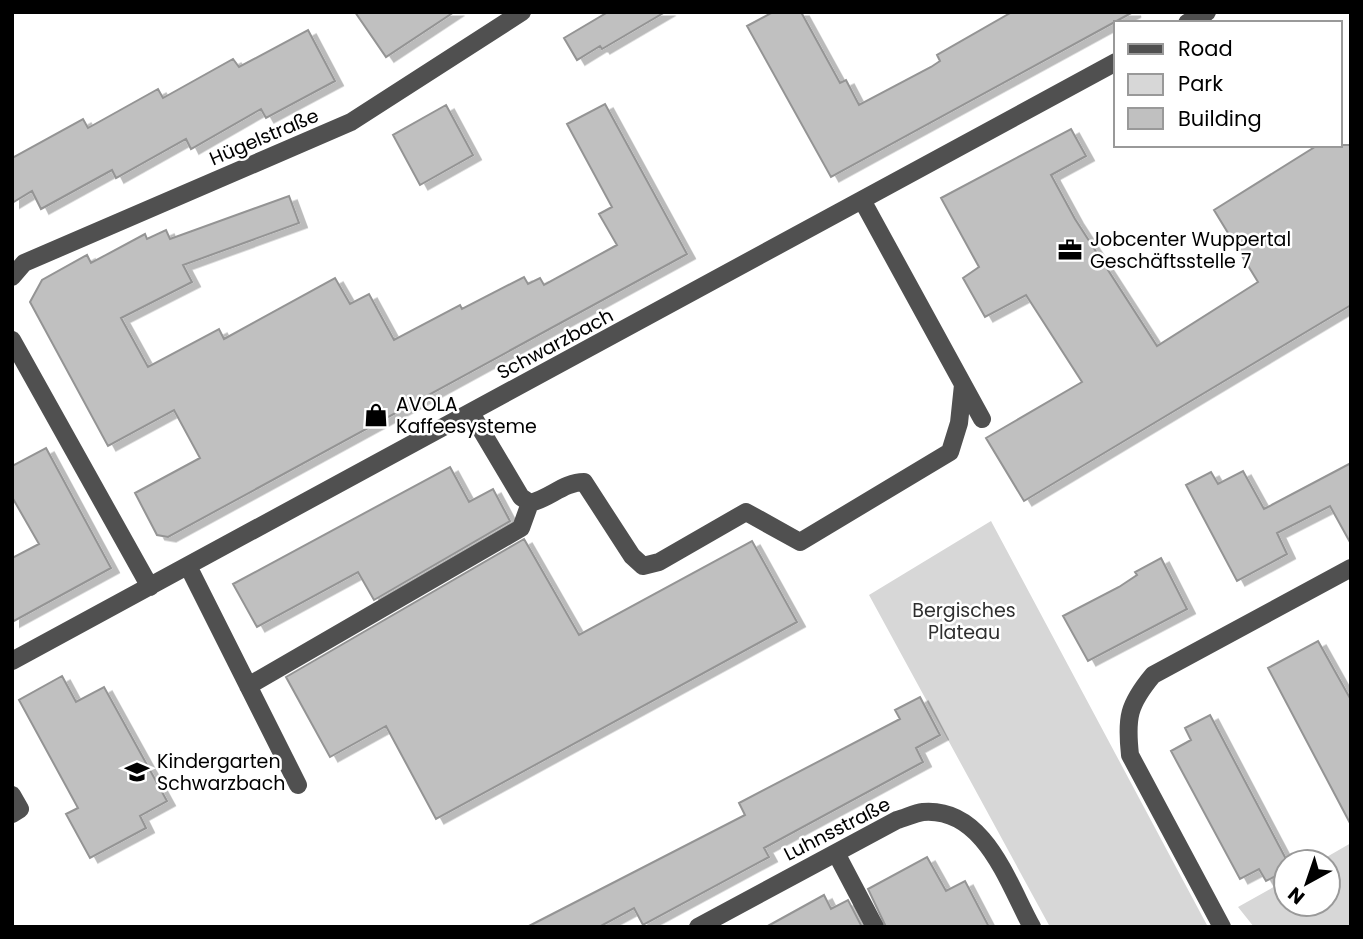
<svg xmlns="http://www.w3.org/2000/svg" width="1363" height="939" font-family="Poppins,sans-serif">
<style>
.green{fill:#d7d7d7}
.building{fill:#c0c0c0;stroke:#949494;stroke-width:2;filter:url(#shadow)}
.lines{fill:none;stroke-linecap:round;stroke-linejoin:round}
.minor{stroke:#505050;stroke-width:18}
.labels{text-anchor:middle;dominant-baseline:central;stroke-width:5;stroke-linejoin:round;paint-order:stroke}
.street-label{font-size:19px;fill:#000;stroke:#fff}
.poi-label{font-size:19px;fill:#000;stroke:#fff;text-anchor:start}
.park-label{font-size:19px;fill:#2e2e2e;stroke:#fff}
</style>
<defs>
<filter id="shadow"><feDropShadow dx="8" dy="4.5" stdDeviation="0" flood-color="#0004"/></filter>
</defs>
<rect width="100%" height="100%" fill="#fff"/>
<path class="green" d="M991,521L1208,927H1050L869,595Z
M1351,843V927H1254L1238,907L1286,880V904H1328V862H1318Z"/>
<path class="building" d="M355,12H454L386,57Z
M608,12H665L602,49L600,46L577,60L564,38Z
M773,12H801L840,83L846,80L859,105L931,67L940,61L937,55L1012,12H1133L831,177L747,26Z
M308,30L335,81L266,118L261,109L191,149L186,139L116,178L112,170L41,209L32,191L12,203V158L83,119L88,128L158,89L163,98L233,59L239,67Z
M605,104L687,254L168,537L157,535L135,493L200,458L174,410L108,446L30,302L42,280L87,255L91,263L145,234L147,239L166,230L170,239L289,196L299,223L183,265L192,282L121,318L148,367L219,329L224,339L335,278L350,304L369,294L394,340L460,305L462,309L524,277L528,284L540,278L544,285L617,245L599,214L612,207L567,124Z
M446,105L473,155L420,185L393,135Z
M1071,129L1086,156L1051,175L1075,219L1157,346L1258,282L1214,210L1318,145H1351V305L1024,501L986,438L1082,382L1026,295L985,317L963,278L979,267L941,198Z
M46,448L111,568L12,622V558L39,544L12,497V466Z
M1351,463V544L1330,506L1277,533L1287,554L1237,581L1186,485L1211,472L1218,484L1243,471L1264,509Z
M450,467L469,502L493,489L510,521L374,600L358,572L257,627L233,584Z
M524,539L579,635L752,541L797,622L436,819L386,726L330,757L286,677Z
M1161,558L1187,609L1088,661L1063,616L1119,587L1137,575L1135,572Z
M1318,641L1351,700V825L1268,668Z
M62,676L76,702L104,687L167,801L140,816L146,828L90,858L66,814L78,808L19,700Z
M920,697L940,735L916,748L923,762L764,848L769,857L643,925L634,908L599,927H527L745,815L739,803L900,719L895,710Z
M1210,715L1286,859V871L1266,881L1259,869L1240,879L1171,751L1191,740L1185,728Z
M927,857L946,891L965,881L989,927H886L868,889Z
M824,895L831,909L848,900L862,927H766Z"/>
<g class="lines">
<path class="minor" d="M1187,23L1207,12
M862,200L982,419
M12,277L24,263L351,122L522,12
M12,340L150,587
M471,413L521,497L530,503C549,499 564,482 584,482L632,556L643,566L659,562L746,512L800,542L950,452L959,423L963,385
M188,566L298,785
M12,661L1116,62
M248,686L521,528L530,503
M12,795L20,809L12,814
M836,853L875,927
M698,927L897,820C905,818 915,813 923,812C985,807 1008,884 1032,927
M1222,927L1130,755C1126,718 1128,705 1153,675L1351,568"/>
</g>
<defs>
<g id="office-bare" transform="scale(1.89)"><path d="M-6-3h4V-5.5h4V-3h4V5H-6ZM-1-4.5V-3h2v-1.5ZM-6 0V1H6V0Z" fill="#000" stroke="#fff" stroke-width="2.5" paint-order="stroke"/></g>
<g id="shop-bare" transform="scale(1.89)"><path d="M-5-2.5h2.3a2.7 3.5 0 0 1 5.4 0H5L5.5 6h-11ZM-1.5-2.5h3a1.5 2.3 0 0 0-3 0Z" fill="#000" stroke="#fff" stroke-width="2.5" paint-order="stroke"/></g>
<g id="school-bare" transform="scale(1.89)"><path d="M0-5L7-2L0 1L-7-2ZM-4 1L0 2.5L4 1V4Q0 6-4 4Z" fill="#000" stroke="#fff" stroke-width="2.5" paint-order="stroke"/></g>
</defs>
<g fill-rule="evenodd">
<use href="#office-bare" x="1070" y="250"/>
<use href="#shop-bare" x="376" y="415"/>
<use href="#school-bare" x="137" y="772"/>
</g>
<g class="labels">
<g class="street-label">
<text transform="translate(264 137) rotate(-23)">Hügelstraße</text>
<text transform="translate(555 344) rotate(-28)">Schwarzbach</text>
<text transform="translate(837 829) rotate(-27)">Luhnsstraße</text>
</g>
<g class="poi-label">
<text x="1090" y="239">Jobcenter Wuppertal<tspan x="1090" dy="22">Geschäftsstelle 7</tspan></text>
<text x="396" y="404">AVOLA<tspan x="396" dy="22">Kaffeesysteme</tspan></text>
<text x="157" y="761">Kindergarten<tspan x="157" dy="22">Schwarzbach</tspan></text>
</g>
<g class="park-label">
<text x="964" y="610">Bergisches<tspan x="964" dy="22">Plateau</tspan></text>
</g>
</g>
<rect width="1363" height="939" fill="none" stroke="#000000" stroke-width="28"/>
<rect x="1114" y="21" width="228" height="126" fill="#ffffff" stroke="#999999" stroke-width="2"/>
<rect x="1128" y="44" width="35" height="10" fill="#505050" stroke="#999999" stroke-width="2"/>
<text x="1178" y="56" font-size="21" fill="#000000">Road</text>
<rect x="1128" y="74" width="35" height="21" fill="#d7d7d7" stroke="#999999" stroke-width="2"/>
<text x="1178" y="91" font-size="21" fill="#000000">Park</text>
<rect x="1128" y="108" width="35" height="21" fill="#c0c0c0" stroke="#999999" stroke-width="2"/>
<text x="1178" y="126" font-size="21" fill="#000000">Building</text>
<g transform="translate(1307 883) rotate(220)"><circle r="33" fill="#ffffff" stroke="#999999" stroke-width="2"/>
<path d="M0-5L12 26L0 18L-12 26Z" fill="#000000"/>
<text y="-10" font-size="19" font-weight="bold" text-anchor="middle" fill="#000000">N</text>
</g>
</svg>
